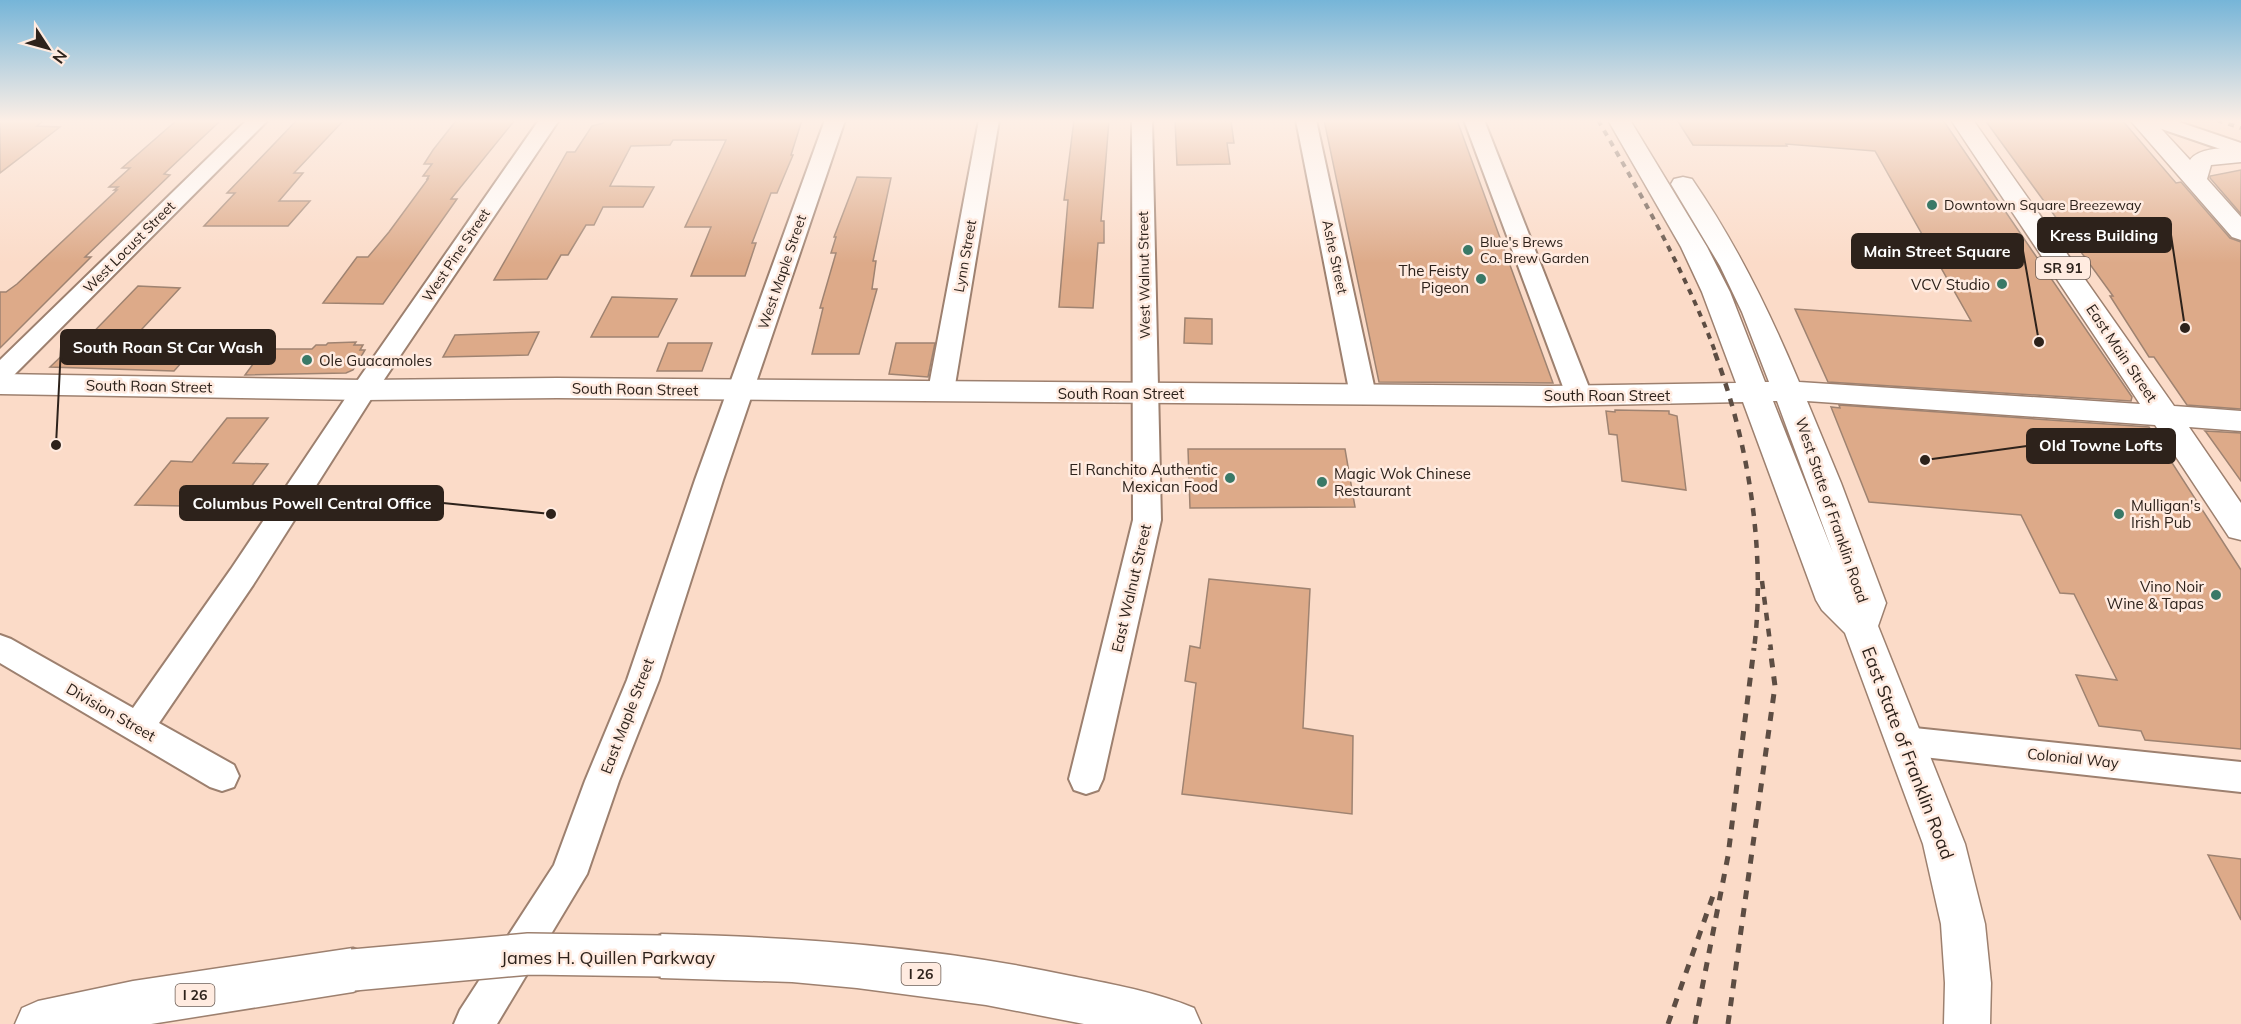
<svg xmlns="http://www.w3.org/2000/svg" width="2241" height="1024" font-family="Mulish,sans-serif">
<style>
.building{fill:#ddaa89;stroke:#9f8371;stroke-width:1.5}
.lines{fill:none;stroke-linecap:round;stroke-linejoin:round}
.minor-casing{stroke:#9d806f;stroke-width:4}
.major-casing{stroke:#9d806f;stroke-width:3}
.highway-casing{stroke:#9d806f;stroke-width:3}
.minor{fill:#fff;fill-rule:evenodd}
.major{fill:#fff;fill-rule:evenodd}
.highway{fill:#fff;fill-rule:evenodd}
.rail-far2{stroke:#5d4d43;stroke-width:4;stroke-dasharray:6 6;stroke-linecap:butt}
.rail-far1{stroke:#5d4d43;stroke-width:4.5;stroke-dasharray:8 8;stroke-linecap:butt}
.rail{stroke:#5d4d43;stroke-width:5;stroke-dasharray:9 9;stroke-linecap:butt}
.highway-bridge-casing{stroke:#9d806f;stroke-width:44;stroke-linecap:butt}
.highway-bridge{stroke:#fff;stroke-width:41}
.poi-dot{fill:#3a7967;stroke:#ffebe0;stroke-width:2}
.labels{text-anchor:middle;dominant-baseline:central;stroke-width:5;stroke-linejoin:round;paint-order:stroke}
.far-poi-label{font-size:14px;fill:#2d221b;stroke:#ffebe0;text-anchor:start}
.far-street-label{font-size:14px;fill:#2d221b;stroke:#ffebe0}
.shield{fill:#ffebe0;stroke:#6c5e56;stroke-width:1.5}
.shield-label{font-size:14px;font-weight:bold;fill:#2d221b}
.poi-label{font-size:15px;fill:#2d221b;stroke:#ffebe0;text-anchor:end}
.street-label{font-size:15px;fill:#2d221b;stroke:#ffebe0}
.near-street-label{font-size:18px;fill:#2d221b;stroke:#ffebe0}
.leader{fill:none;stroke:#2d221b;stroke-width:2}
.callout-dot{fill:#2d221b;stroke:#ffebe0;stroke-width:2}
.callout{fill:#2d221b;stroke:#2d221b;stroke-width:2}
.callout-label{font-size:16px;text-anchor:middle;font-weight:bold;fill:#fff}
</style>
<rect width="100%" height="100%" fill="#fbdbc8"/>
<path class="building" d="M0,120H44L37,126L60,127L0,173Z
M177,120H221L164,174L170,175L85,257H91L0,348V292H6L17,284L117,190H114L118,187H109L130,168H122Z
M297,120H344L294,173H303L279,201H310L288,226H204L235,193H227Z
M465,120H515L451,199H457L383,304L323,303L357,257H368L389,232L428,179H427L429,176H423L432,164H424L433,150L455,122Z
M606,120H802L791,155H793L777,193H771L754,238L752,243H756L745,276H691L711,227H685L726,140H673L670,145L631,146L610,186L654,187L643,207H603L594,225H586L568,255H561L547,279L494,280L567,152H575L592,126L603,123Z
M1074,120H1109L1101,221H1104V243H1098L1093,308L1059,307L1068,200H1064Z
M1175,120L1231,121L1234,143H1227L1230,164L1177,165Z
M1324,120H1457L1553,383L1379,382Z
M1677,120H1943L2132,397L2131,401L1828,382L1795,309L1971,321L1875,151L1786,144L1787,146L1693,145Z
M1985,120H2122L2176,183L2181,182L2230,238L2241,242V409L2187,405L2154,357H2149L2110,296H2113Z
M2241,170V214L2210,178V176Z
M857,177L891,178L873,261H876L872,289H877L859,354H812L823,308H820L836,253H831L836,237H834Z
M138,286L180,288L129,343L198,344L174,371L50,367L71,347H79Z
M612,297L677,299L658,337H591Z
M1185,318L1212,319V344L1184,343Z
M539,332L528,355L443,357L455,335Z
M356,342L354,345H363L360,350H365L353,370L346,373L245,375L264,349H312L316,345H326L328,343Z
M668,343H712L702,371H657Z
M896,343H935L928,377L889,374Z
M1839,405L2149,427L2241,570V749L2145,740L2141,731L2099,726L2076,675L2117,680L2074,594L2060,593L2021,515L1869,502L1831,407L1840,408Z
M1615,410L1669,411V414L1677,416L1686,490L1622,481L1617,435L1609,434L1606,411L1615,412Z
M227,418H268L233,463L268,464L236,507L135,505L171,461L192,462Z
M2205,431L2241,433V481L2206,432Z
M1188,449H1345L1355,507L1190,508Z
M1209,579L1310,589L1303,728L1353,736L1352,814L1182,794L1196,683L1185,681L1190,646L1200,648Z
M2208,855L2241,859V920Z"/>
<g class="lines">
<g class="minor-casing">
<path id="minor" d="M247,120H268L9,380L0,382V360Z
M539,120H559L373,396L253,585L159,723L234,765L239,776L234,787L222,791L210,787L0,663V635L11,639L133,708L231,569L355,384Z
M825,120H845L723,480L659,680L619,781L587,874L497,1024H454L460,1010L554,865L585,781L627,680L695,480Z
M979,120H999L954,391L950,397L941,399L932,397L928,391Z
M1132,120H1152L1161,520L1103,779L1098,790L1086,794L1074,790L1069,779L1133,520Z
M1296,120H1316L1376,395L1372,401L1363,403L1354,401L1350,395Z
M1464,120H1484L1592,395L1588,401L1579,403L1570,401L1566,395Z
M2144,120H2173L2241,143V156L2147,124Z
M1905,727L2241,762V792L1905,755L1893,751L1888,741L1893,731Z"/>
</g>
<g class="major-casing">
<path id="major" d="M1608,120H1630L1707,247L1730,292L1765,382H1769L1742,312L1720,266L1671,184L1674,179L1683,177L1692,179C1736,243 1769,310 1799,382L2140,404L1951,120H1973L2174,406L2241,411V431L2189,427L2241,503V540L2229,537L2155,425L1807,401L1841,483L1886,603L1878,626L1965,844L1985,924L1991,983L1990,1024H1944L1945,983L1941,924L1923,844L1845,633L1822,610L1816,600L1743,402L1550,406L557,398L364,400L0,394V374L364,380L557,378L1550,386L1736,383L1702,292L1681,247ZM1773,401H1777L1833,553Z
M2130,120H2153L2190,160C2199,147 2226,148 2241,148V162L2211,165L2207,179L2241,217V240L2232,237Z"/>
</g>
<g class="highway-casing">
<path id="highway" d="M661,934C799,937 936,947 1071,976C1112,984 1156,992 1194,1008L1201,1024H1084L986,1005L857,988L792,982L661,978L645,971L639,956L645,941Z
M353,948L369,954L375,970L369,986L353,992L151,1024H15L22,1008L38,1001L133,981Z"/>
</g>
<use href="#minor" class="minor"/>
<use href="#major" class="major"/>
<use href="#highway" class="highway"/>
<path class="rail-far2" d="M1598,120C1642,196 1685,271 1716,354
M2217,120L2241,128"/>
<path class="rail-far1" d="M1715,353C1749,445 1766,552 1754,650
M1762,581L1771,650"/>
<path class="rail" d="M1668,1024L1715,890
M1695,1024L1728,856L1754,648
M1728,1024L1775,686L1770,648"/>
<g class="highway-bridge-casing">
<path id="highway-bridge" d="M353,970L529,954L661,956"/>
</g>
<use href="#highway-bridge" class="highway-bridge"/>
</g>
<linearGradient id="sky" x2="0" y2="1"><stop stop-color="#76b5d8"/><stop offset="0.46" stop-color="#fdefe6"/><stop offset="1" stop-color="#fdefe6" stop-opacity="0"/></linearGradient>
<rect width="2241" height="263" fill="url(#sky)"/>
<g class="poi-dot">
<circle cx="1932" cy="205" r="6"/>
<circle cx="1468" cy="250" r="6"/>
<circle cx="1481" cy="279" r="6"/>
<circle cx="2002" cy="284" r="6"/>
<circle cx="307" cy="360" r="6"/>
<circle cx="1230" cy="478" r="6"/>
<circle cx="1322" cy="482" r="6"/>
<circle cx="2119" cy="514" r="6"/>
<circle cx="2216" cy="595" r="6"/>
</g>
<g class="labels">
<g class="far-poi-label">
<text x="1944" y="205">Downtown Square Breezeway</text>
<text x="1480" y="242">Blue's Brews<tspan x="1480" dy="16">Co. Brew Garden</tspan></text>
</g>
<g class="far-street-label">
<text transform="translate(129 247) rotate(-45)">West Locust Street</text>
<text transform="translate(456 255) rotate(-56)">West Pine Street</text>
<text transform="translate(965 256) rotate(-80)">Lynn Street</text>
<text transform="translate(1335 257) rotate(78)">Ashe Street</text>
<text transform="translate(782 272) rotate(-71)">West Maple Street</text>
<text transform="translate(1144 275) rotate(-91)">West Walnut Street</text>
</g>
<g class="shield">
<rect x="2036" y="257" width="54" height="22" rx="4.5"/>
<rect x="901.5" y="963" width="39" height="22" rx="4.5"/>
<rect x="175.5" y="984" width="39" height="22" rx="4.5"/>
</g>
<g class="shield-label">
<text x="2063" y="268">SR 91</text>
<text x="921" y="974">I 26</text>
<text x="195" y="995">I 26</text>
</g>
<g class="poi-label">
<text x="1469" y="270">The Feisty<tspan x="1469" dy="17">Pigeon</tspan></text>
<text x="1990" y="284">VCV Studio</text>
<text x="319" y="360" text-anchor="start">Ole Guacamoles</text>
<text x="1218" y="469">El Ranchito Authentic<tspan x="1218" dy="17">Mexican Food</tspan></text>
<text x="1334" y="473" text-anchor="start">Magic Wok Chinese<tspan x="1334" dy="17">Restaurant</tspan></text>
<text x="2131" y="505" text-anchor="start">Mulligan's<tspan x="2131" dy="17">Irish Pub</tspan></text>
<text x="2204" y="586">Vino Noir<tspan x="2204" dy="17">Wine &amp; Tapas</tspan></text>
</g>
<g class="street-label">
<text transform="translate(2122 353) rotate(56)">East Main Street</text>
<text transform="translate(149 386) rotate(1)">South Roan Street</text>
<text transform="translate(635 389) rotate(1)">South Roan Street</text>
<text x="1121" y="393">South Roan Street</text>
<text x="1607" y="395">South Roan Street</text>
<text transform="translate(1832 510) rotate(71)">West State of Franklin Road</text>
<text transform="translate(1131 588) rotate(-77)">East Walnut Street</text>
<text transform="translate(111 712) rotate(30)">Division Street</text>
<text transform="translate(627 716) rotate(-69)">East Maple Street</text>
<text transform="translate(2073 758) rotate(6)">Colonial Way</text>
</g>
<g class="near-street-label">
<text transform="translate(1908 753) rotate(69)">East State of Franklin Road</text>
<text x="608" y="957">James H. Quillen Parkway</text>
</g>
</g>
<path class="leader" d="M2185 328L2171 235M2039 342L2023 251M56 445L61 347M1925 460L2027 446M551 514L443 503"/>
<g class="callout-dot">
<circle cx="2185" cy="328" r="6"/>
<circle cx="2039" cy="342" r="6"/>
<circle cx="56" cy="445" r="6"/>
<circle cx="1925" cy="460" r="6"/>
<circle cx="551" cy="514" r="6"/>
</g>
<g class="callout">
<rect x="2038" y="218" width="133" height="34" rx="6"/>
<rect x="1852" y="234" width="171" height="34" rx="6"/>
<rect x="61" y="330" width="214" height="34" rx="6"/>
<rect x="2027" y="429" width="148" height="34" rx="6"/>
<rect x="180" y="486" width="263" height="34" rx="6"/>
</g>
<g class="callout-label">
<text x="2104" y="241">Kress Building</text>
<text x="1937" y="257">Main Street Square</text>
<text x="168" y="353">South Roan St Car Wash</text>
<text x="2101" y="451">Old Towne Lofts</text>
<text x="312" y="509">Columbus Powell Central Office</text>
</g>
<g transform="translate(48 48) rotate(126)" stroke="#ffebe0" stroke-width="4.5" paint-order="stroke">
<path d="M0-4.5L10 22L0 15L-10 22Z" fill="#2d221b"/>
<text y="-9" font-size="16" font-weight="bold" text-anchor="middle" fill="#2d221b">N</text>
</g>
</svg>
